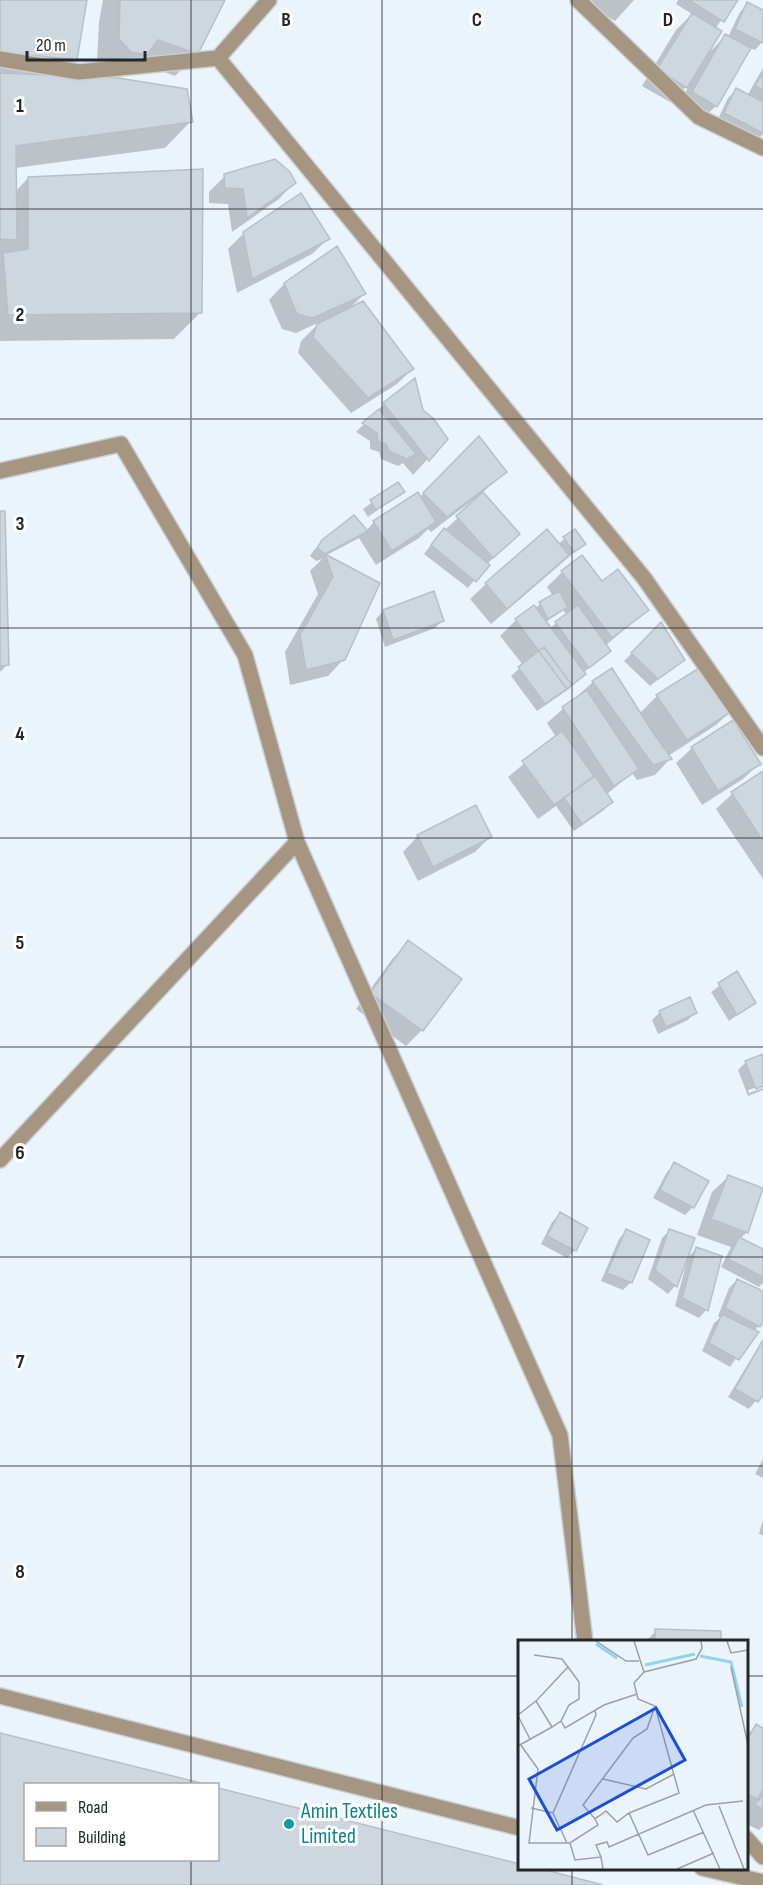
<svg xmlns="http://www.w3.org/2000/svg" width="763" height="1885" font-family="'Sofia Sans Condensed',sans-serif">
<style>
.shadow{fill:#0003;fill-rule:evenodd}
.building{fill:#ced7de;stroke:#b7c0c7;stroke-width:1.5}
.lines{fill:none;stroke-linecap:round;stroke-linejoin:round}
.street-casing{stroke:#c7cfd5;stroke-width:18}
.street{stroke:#a69681;stroke-width:15}
.grid{fill:none;stroke:#24272a;stroke-width:1.5;stroke-opacity:0.55}
.culture-dot{fill:#0f9aa8;stroke:#fff;stroke-width:2}
.labels{text-anchor:middle;dominant-baseline:central;stroke-width:6;stroke-linejoin:round;paint-order:stroke}
.culture-label{font-size:22px;fill:#0d838f;stroke:#fff;text-anchor:start}
.inset-river{fill:none;stroke:#8fd4f1;stroke-width:3}
.inset-road{fill:none;stroke:#9ba2a7;stroke-width:1.5}
.view{fill:#1d4ed8;fill-opacity:0.15;stroke:#1d4ed8;stroke-width:3}
.inset-edge{fill:none;stroke:#24272a;stroke-width:3}
.grid-label{font-size:20px;text-anchor:middle;font-weight:bold;fill:#24272a;stroke:#fff;stroke-width:6;stroke-linejoin:round;paint-order:stroke}
</style>
<rect width="100%" height="100%" fill="#ebf4fb"/>
<path class="shadow" d="M0,0H85L75,60L58,77L191,121L165,148L15,168V192L28,178L200,313L174,339L0,341Z
M103,0H223L197,54L175,76L137,62L124,76L109,74L97,61L99,22Z
M579,0H634L615,21Z
M678,0H735L715,29L708,54L726,35L728,37L740,12L748,4L763,12V41L755,50L750,48L716,106L700,121L677,108L691,82L670,102L642,86L676,30L692,14L676,4Z
M763,68V134L756,141L717,121L728,98L736,90L747,96Z
M225,176L294,183L279,199L232,232L228,204L209,203V192Z
M244,233L328,239L312,254L237,293L228,249Z
M336,249L364,294L349,309L412,369L397,384L351,413L298,353L301,341L320,322L296,333L282,329L269,300L284,284Z
M384,404L446,439L413,475L403,463L398,466L381,459L379,452L370,449V441L356,432Z
M479,438L505,472L482,493L518,534L487,564L468,588L424,554L436,538L475,502L473,500L431,532L428,529L419,538L376,565L359,538L325,556L378,584L344,659L328,676L290,685L285,652L318,594L310,571L322,559L316,561L310,556L314,550L323,541L366,531L374,522L419,498Z
M398,484L403,492L368,517L363,509Z
M0,513L7,665L0,672Z
M575,531L584,544L491,624L470,599L486,584L558,544Z
M562,572L602,583L647,610L605,646L609,651L583,673L569,689L537,711L511,676L523,665L500,636L516,620L553,596L547,587ZM563,610L567,615L550,628L546,622Z
M383,611L442,621L435,628L385,647L376,619Z
M661,624L683,660L650,686L624,661Z
M612,670L640,713L657,696L732,710L716,725L668,756L670,759L655,775L637,780L632,773L606,795L611,802L604,810L574,831L556,806L538,819L508,777L556,737L547,723L593,682Z
M692,748L759,764L743,779L702,805L676,763Z
M763,773V879L716,809L732,794Z
M418,836L490,837L475,852L418,881L403,852Z
M409,942L459,979L422,1030L406,1046L356,1009L393,958Z
M737,973L754,1003L729,1021L711,992Z
M660,1012H695L688,1020L658,1034L652,1020Z
M763,1056V1085L748,1090L749,1093L763,1088V1090L748,1096L738,1070L746,1062Z
M675,1164L693,1207L685,1215L653,1198L667,1172Z
M728,1177L763,1190L747,1232L740,1239L763,1251V1283L759,1287L721,1267L731,1247L697,1235L712,1192Z
M560,1214L575,1250L567,1258L541,1244L552,1222Z
M670,1230L685,1260L696,1249L706,1310L699,1318L675,1306L687,1261L685,1260L675,1286L668,1294L648,1279L662,1238Z
M626,1231L631,1282L623,1290L601,1281L619,1239Z
M737,1280L763,1292V1319L730,1367L702,1351L714,1323L720,1318L718,1316L729,1288Z
M763,1339V1392L749,1409L728,1397Z
M763,1459V1478L755,1474Z
M763,1520V1535L759,1534Z
M656,1631L719,1642H645Z
M756,1726L763,1729V1826L759,1830L746,1824V1736Z
M0,1734L199,1784H26V1860H218V1789L520,1866V1868L597,1885H0Z"/>
<path class="building" d="M0,0H87L77,60L0,52Z
M120,0H225L198,54L158,40L147,55L131,52L119,39Z
M689,0H738L724,22Z
M747,2L763,10V43L735,29Z
M692,13L722,31L687,88L657,69Z
M725,34L751,48L717,107L692,92Z
M763,72V90L755,86Z
M0,73L118,78L187,89L193,122L16,146L17,240L0,239Z
M736,88L763,102V133L724,113Z
M275,159L290,172L296,183L247,218L243,189L225,188L224,174Z
M203,169L202,313L8,315L3,253L28,249V177Z
M301,193L330,239L252,279L243,232Z
M337,246L366,294L313,318L297,314L284,283Z
M363,301L414,369L368,398L313,337L317,324Z
M415,378L423,410L433,418L448,439L429,461L383,403Z
M379,409L416,454L407,459L389,451L386,444L378,441L377,433L362,423Z
M479,436L507,472L447,517L423,493Z
M398,482L405,492L376,510L370,500Z
M418,492L436,522L392,551L373,521Z
M483,492L520,534L493,558L456,516Z
M0,511H5L9,665L0,666Z
M354,515L368,531L325,554L317,548L322,540Z
M444,528L490,565L476,582L431,545Z
M547,529L569,555L507,609L485,583Z
M575,529L586,544L574,552L563,537Z
M325,554L380,583L345,660L306,670L300,635L333,577Z
M582,555L602,581L618,569L649,610L612,638L561,571Z
M434,591L444,621L393,640L383,610Z
M559,591L568,607L548,619L539,602Z
M534,605L586,674L567,689L515,619Z
M578,605L611,651L589,668L555,622Z
M661,622L685,660L658,679L631,653Z
M544,647L572,685L545,704L518,667Z
M612,668L654,734L672,759L653,765L592,681Z
M699,668L734,710L687,740L656,695Z
M587,690L639,769L614,786L562,707Z
M733,720L761,764L718,791L691,747Z
M562,731L594,776L554,805L522,761Z
M763,771V841L731,792Z
M595,776L613,802L582,824L564,798Z
M476,805L492,837L433,867L417,835Z
M408,940L462,979L423,1031L370,993Z
M737,971L756,1003L737,1015L718,983Z
M690,997L697,1013L666,1027L659,1011Z
M763,1054V1086L756,1089L745,1061Z
M674,1162L709,1181L694,1208L660,1190Z
M728,1175L763,1188L748,1233L711,1219Z
M560,1212L588,1228L576,1251L547,1236Z
M626,1229L650,1240L632,1283L607,1273Z
M669,1229L695,1238L677,1287L655,1270Z
M739,1237L763,1249V1277L728,1259Z
M696,1247L722,1256L708,1311L682,1298Z
M737,1279L763,1291V1322L760,1327L725,1308Z
M722,1314L759,1332L739,1360L709,1343Z
M763,1340V1395L758,1402L735,1389Z
M655,1629L721,1631V1642H655Z
M756,1724L763,1728V1794L759,1800L746,1794V1742Z
M0,1733L205,1784H26V1860H218V1788L520,1864V1868H538L603,1885H0Z
M763,1789V1809L755,1805Z"/>
<g class="lines">
<g class="street-casing">
<path id="street" d="M578,0L699,117L763,148
M218,58L269,0
M0,59L79,72L218,58L644,578L763,748
M0,471L121,444L245,655L297,842L560,1435L585,1642
M0,1160L297,842
M0,1696L520,1828
M746,1838L763,1857
M702,1868L763,1882"/>
</g>
<use href="#street" class="street"/>
</g>
<path class="grid" d="M191,0V1784M382,0V1885M572,0V1642M0,209H763M0,419H763M0,628H763M0,838H763M0,1047H763M0,1257H763M0,1466H763M0,1676H520M746,1676H763M191,1860V1885M572,1868V1885"/>
<circle class="culture-dot" cx="289" cy="1824" r="6"/>
<g class="labels">
<g class="culture-label">
<text x="301" y="1811">Amin Textiles<tspan x="301" dy="25">Limited</tspan></text>
</g>
</g>
<g transform="translate(518 1640)">
<rect width="230" height="230" fill="#ebf4fb"/>
<path class="inset-river" d="M78,4L99,18M182,16L213,22L224,67M127,25L177,14"/>
<path class="inset-road" d="M78,1L108,21H121M116,1L126,32M209,1L213,13L230,10M16,15L44,19L50,27M213,27L230,105M0,75L18,61M0,76L12,99M43,81L47,88L86,65L119,54M2,104L20,129L11,203H52L80,185L77,179L88,171L99,182L111,173L161,153L137,66L120,59L116,43L126,32L178,19L184,8L183,1M0,106L34,87L43,81L51,65L61,59V42L50,27L18,61L34,87M85,139L128,149L156,134M201,166L226,229M13,168L35,173M175,170L202,229M111,173L130,215L186,192M77,179L65,165L115,98L129,89L137,66M49,203L35,173L78,75L77,71M52,203L57,220L83,217L85,229M83,217L78,205L89,202L91,207L188,165L225,161M159,229L196,213"/>
<path class="view" d="M138,68L167,120L39,190L11,139Z"/>
<rect width="230" height="230" class="inset-edge"/>
</g>
<g class="grid-label">
<text x="286" y="26">B</text>
<text x="477" y="26">C</text>
<text x="668" y="26">D</text>
<text x="20" y="112">1</text>
<text x="20" y="321">2</text>
<text x="20" y="530">3</text>
<text x="20" y="740">4</text>
<text x="20" y="949">5</text>
<text x="20" y="1159">6</text>
<text x="20" y="1368">7</text>
<text x="20" y="1578">8</text>
</g>
<rect x="24" y="1783" width="195" height="78" fill="#ffffff" stroke="#a7a9aa" stroke-width="1.5"/>
<rect x="36" y="1802" width="30" height="9" fill="#a69681" stroke="#a7a9aa" stroke-width="1.5"/>
<text x="78" y="1813" font-size="18" fill="#24272a">Road</text>
<rect x="36" y="1828" width="30" height="18" fill="#ced7de" stroke="#a7a9aa" stroke-width="1.5"/>
<text x="78" y="1843" font-size="18" fill="#24272a">Building</text>
<path d="M27 51v9h118v-9" fill="none" stroke="#24272a" stroke-width="3"/>
<text x="36" y="51" font-size="18" fill="#24272a" stroke="#ffffff" stroke-width="4.5" paint-order="stroke">20 m</text>
</svg>
